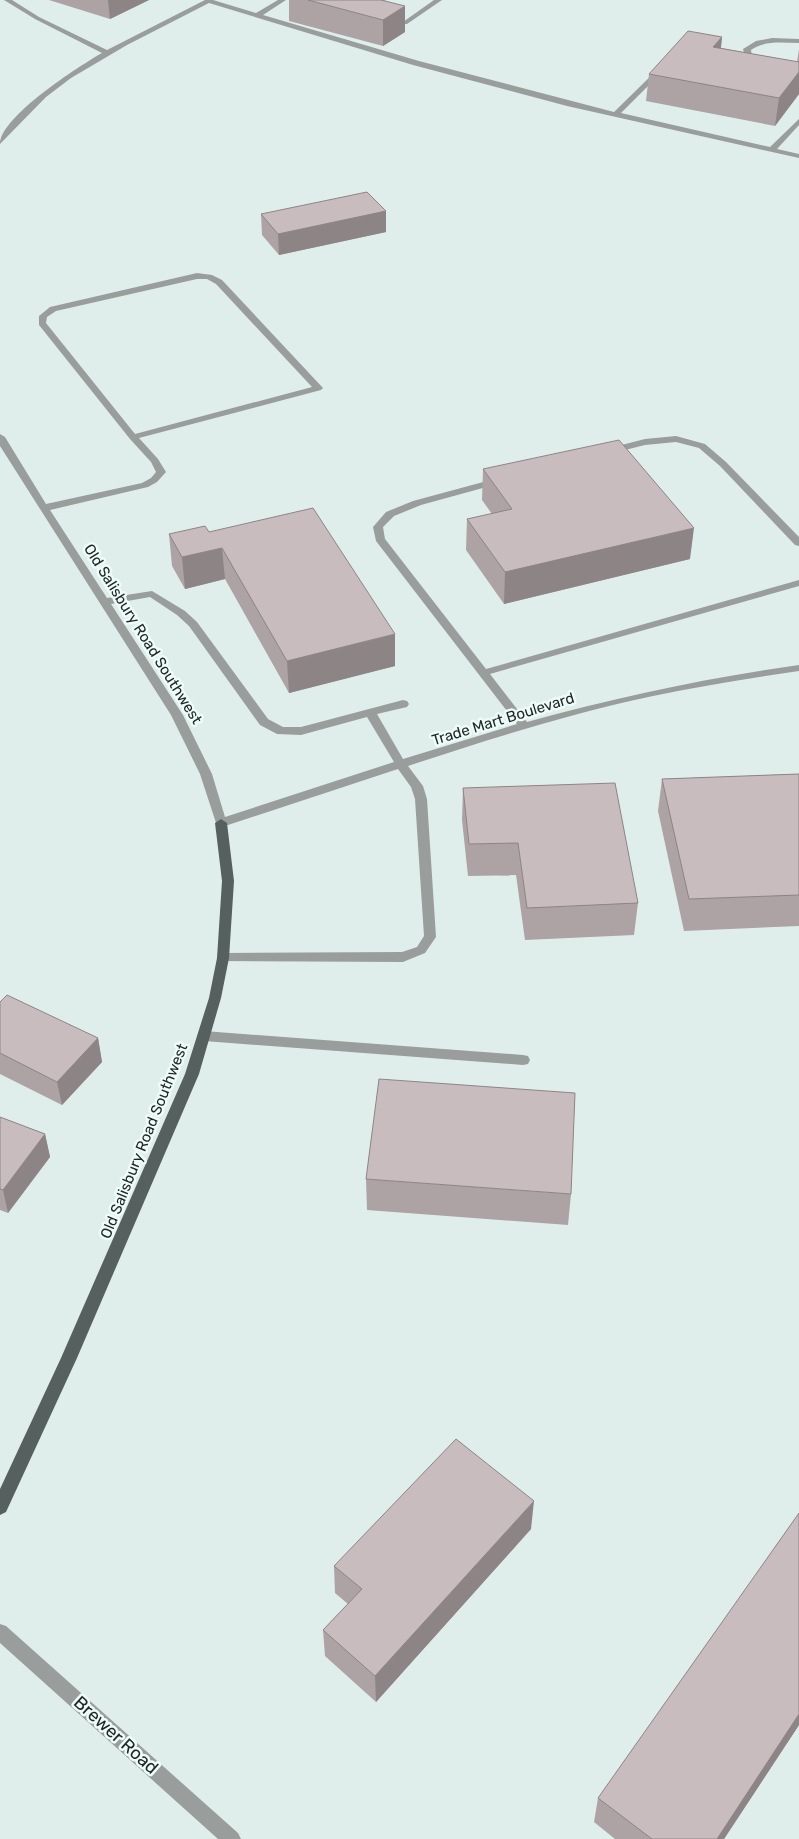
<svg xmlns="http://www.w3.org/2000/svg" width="799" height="1839" font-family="Rubik,sans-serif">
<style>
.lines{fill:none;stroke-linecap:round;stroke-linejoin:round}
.minor{fill:#999e9d;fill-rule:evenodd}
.major{fill:#56605e;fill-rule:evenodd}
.wall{fill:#ada2a4}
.shaded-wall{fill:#8d8486}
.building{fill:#c9bcbf;stroke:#8d8486}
.labels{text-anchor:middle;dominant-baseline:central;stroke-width:5;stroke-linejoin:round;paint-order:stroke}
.street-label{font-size:15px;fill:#222726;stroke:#edfbf9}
.near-street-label{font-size:18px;fill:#222726;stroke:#edfbf9}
</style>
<rect width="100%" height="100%" fill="#e0eeeb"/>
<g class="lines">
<path class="minor" d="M4,0H12L39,17L107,50L205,0H213L256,13L278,0H286L263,15L419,61L614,112L659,68L663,70L662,72L621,113L770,147L799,119V125L777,149L799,154V158L567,106L413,65L209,3L127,45L71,78L46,97L0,144C0,117 79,66 102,53L35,19Z
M434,0H442L407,24H403V22Z
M772,38L799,39V43C782,43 765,40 751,50L752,56L762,65L755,67L745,57L743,49L756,41Z
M197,273L212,275L222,280L323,388L321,390L139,438L158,459L166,472L157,482L148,487L50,510L107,598L152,591L185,611L197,622L268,719L283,727H301L403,700L407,701L409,704L407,707L377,714L403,759L517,724L376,541L373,527L386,512L413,501L498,478L503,481L501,483L421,505L394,516L383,527L385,539L486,669L799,580V586L490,674L527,722C617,697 707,678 799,665V671C750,678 701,686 653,696C569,714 489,739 408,766L423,786L427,799L436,937L425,953L403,962L218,961L217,958L218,955L223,953L402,952L417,947L424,936L415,799L411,787L398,769L225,826H217L200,774L171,715L0,446V434L5,437L46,504L142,483L151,478L156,472L151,462L130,439L39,325V316L50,307ZM197,279H207L216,284L312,387L135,434L46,323L47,317L56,311ZM150,597L177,615L189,626L260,725L277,734L301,735L367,717L394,762L225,817L212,774L183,715L111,604Z
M676,436L705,444L726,462L799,537V546L795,545L720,466L699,448L676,442L645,445L609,454L604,451L606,449L645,439Z
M204,1031L523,1055L528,1056L530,1060L528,1064L523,1065L204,1041L199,1040L197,1036L199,1032Z
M0,1624L6,1626L238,1833L241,1839H218L0,1643Z"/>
<path class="major" d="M221,819L227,823L234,881L229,958L221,998L199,1074L77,1358L6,1512L0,1515V1489L61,1358L185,1074L209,998L217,958L222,881L215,823Z"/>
</g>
<path class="wall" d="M49,0H149L110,19Z
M289,0H385L405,32L383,46L289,21Z
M722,37L721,48L797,62L799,49V94L775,126L646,101L649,74Z
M386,211V232L279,255L262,235L261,214Z
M483,469L690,559L504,604L466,550L467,519L492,514L482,500Z
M209,532L395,666L289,693L225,579L185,589L172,566L169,534Z
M799,774V926L684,931L658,811L662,779Z
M463,788L638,903L634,935L525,940L516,875L468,876L462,820Z
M0,1002L98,1038L102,1062L62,1105L0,1074Z
M0,1117L45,1134L50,1157L8,1213L0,1210Z
M366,1179L571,1194L568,1225L367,1210Z
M531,1529L376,1702L325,1656L323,1630L348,1604L335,1593L334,1566Z
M799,1725L724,1839H615L594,1822L598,1798Z"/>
<path class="shaded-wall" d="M108,0H149L110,19Z
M405,6V32L383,46V20Z
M722,37L719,63L713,47Z
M799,72V94L775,126L779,98Z
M386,211V232L279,255L278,234Z
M694,528L690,559L504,604L505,572Z
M222,548L225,579L185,589L182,557Z
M395,634V666L289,693L287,661Z
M98,1038L102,1062L62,1105L57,1082Z
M45,1134L50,1157L8,1213L3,1190Z
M534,1501L531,1529L376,1702L375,1676Z
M799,1714V1725L724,1839H717Z"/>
<path class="building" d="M308,0H381L405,6L383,20Z
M688,31L722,37L713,47L799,62V72L779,98L649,74Z
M367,192L386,211L278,234L261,214Z
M619,440L694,528L505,572L467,519L512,509L483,469Z
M313,508L395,634L287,661L222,548L182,557L169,534L205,526L209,532Z
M799,774V895L689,899L662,779Z
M615,783L638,903L527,908L518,843L469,844L463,788Z
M7,995L98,1038L57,1082L0,1053V1002Z
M379,1079L575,1093L571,1194L366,1179Z
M0,1117L45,1134L3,1190L0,1189Z
M456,1439L534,1501L375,1676L323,1630L362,1589L334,1566Z
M799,1513V1714L717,1839H652L598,1798Z"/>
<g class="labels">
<g class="street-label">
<text transform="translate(143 634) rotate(58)">Old Salisbury Road Southwest</text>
<text transform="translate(503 719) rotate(-17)">Trade Mart Boulevard</text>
<text transform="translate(144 1141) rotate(-68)">Old Salisbury Road Southwest</text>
</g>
<g class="near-street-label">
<text transform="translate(116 1735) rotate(42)">Brewer Road</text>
</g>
</g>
</svg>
